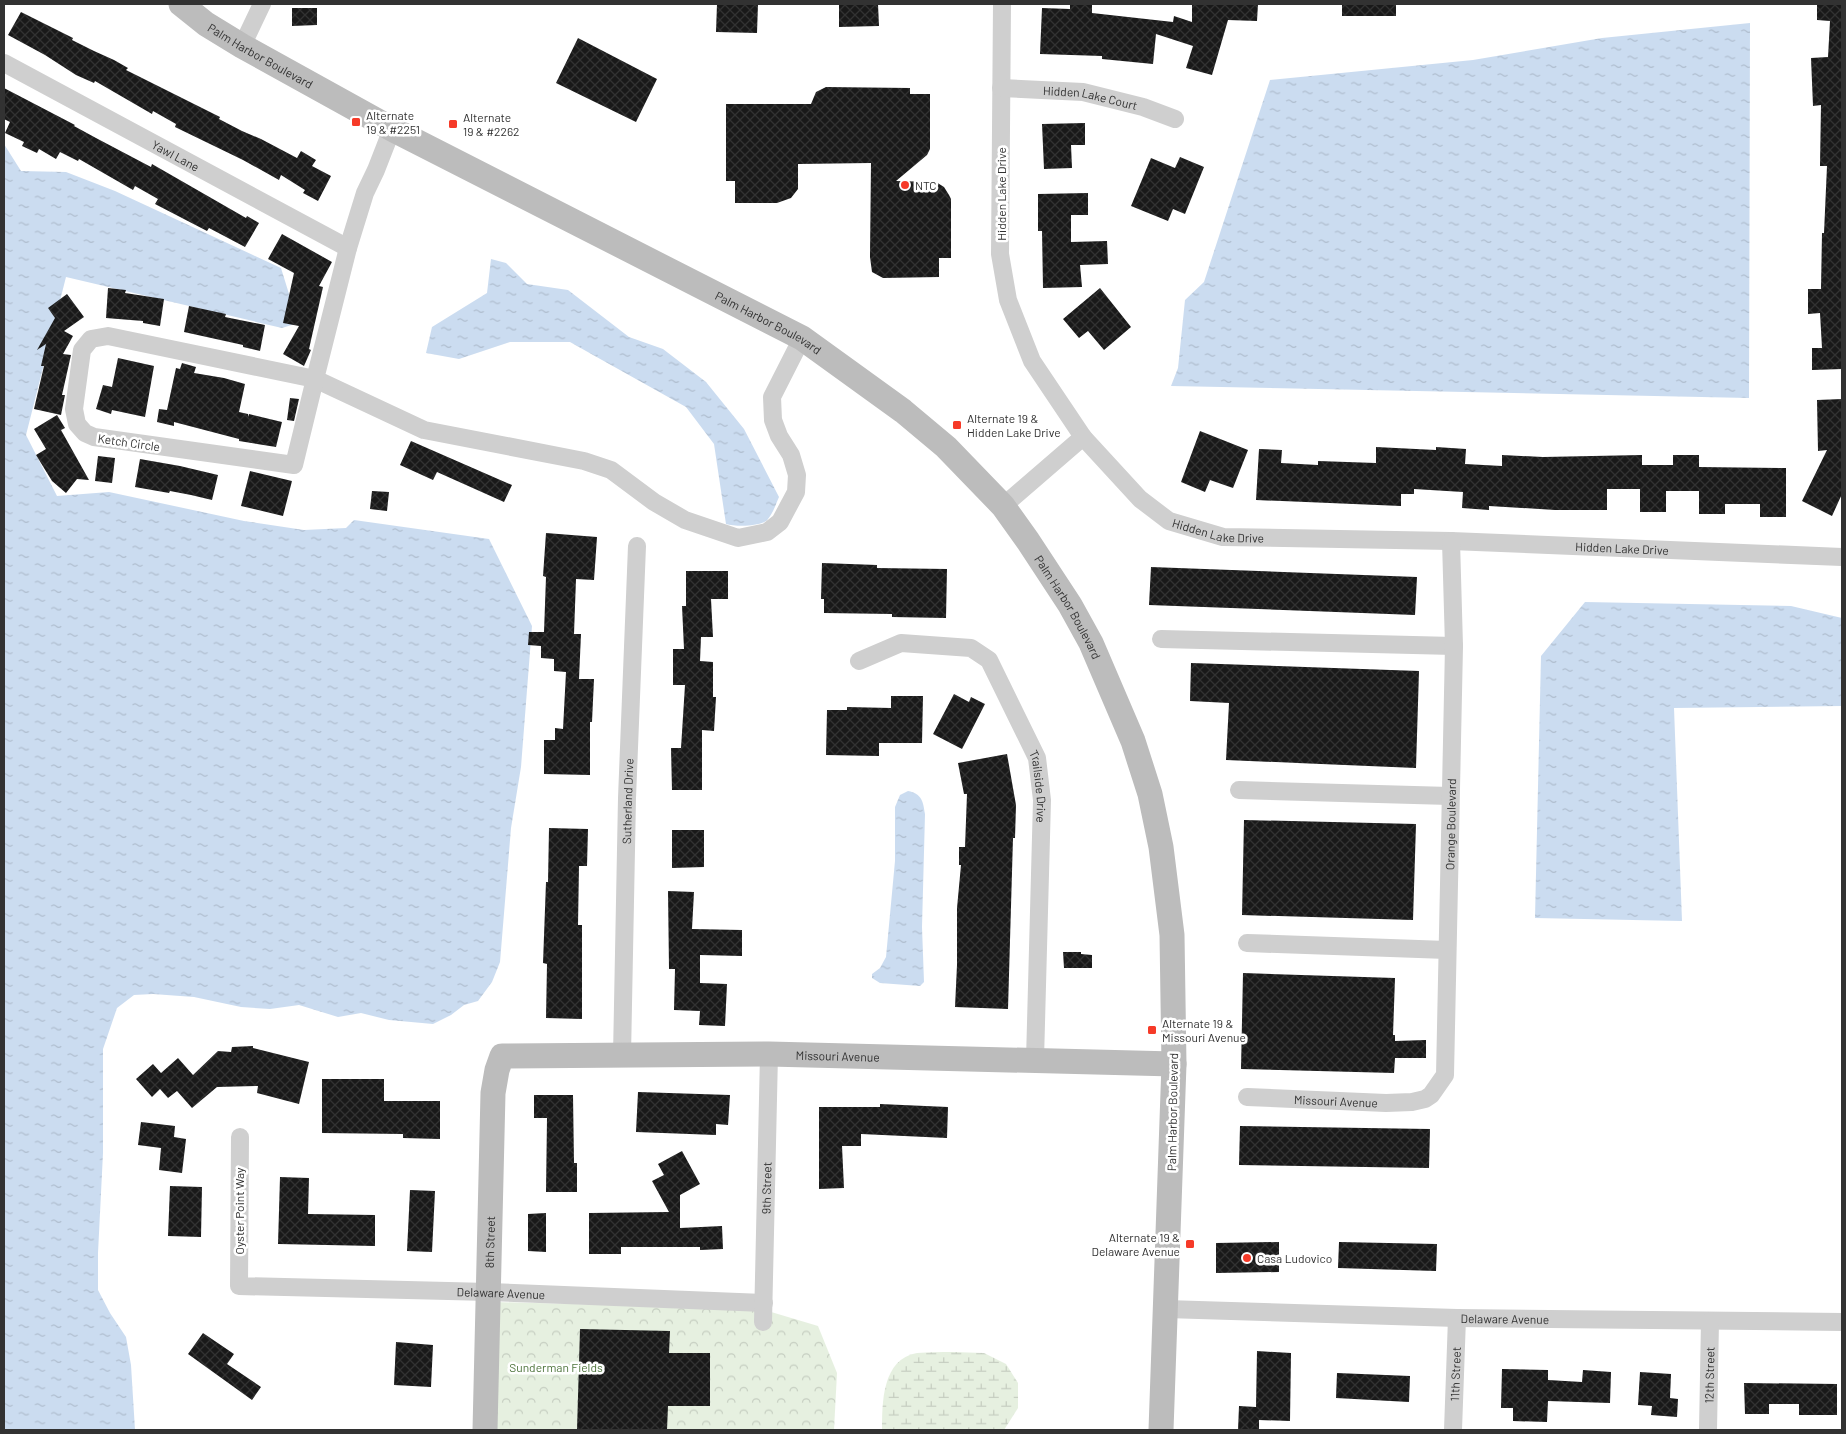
<svg xmlns="http://www.w3.org/2000/svg" width="1846" height="1434" font-family="Barlow,sans-serif">
<style>
.wetland{fill:url(#wetland-marsh)}
.park{fill:url(#park-crowns)}
.water{fill:url(#water-ripples)}
.building{fill:url(#building-cross-hatch)}
.lines{fill:none;stroke-linecap:round;stroke-linejoin:round}
.street{stroke:#cfcfcf;stroke-width:18}
.secondary{stroke:#bcbcbc;stroke-width:25}
.poi-dot{fill:#f63a28;stroke:#fff;stroke-width:2}
.labels{text-anchor:middle;dominant-baseline:central;stroke-width:5;stroke-linejoin:round;paint-order:stroke}
.street-label{font-size:12px;fill:#323232;stroke:#fff}
.poi-label{font-size:12px;fill:#323232;stroke:#fff;text-anchor:start}
.park-label{font-size:12px;fill:#4c733a;stroke:#fff}
</style>
<defs>
<pattern id="wetland-marsh" width="20" height="14" patternUnits="userSpaceOnUse" patternTransform="scale(1.25)"><rect width="20" height="14" fill="#e6f0e0"/><path d="M1 5h8M5 5V1M11 12h8M15 12V8" fill="none" stroke="#c6cec1"/></pattern>
<pattern id="park-crowns" width="20" height="18" patternUnits="userSpaceOnUse" patternTransform="scale(1.25)"><rect width="20" height="18" fill="#e6f0e0"/><path d="M2 6a3 3 0 1 1 6 0M12 15a3 3 0 1 1 6 0" fill="none" stroke="#c6cec1"/></pattern>
<pattern id="water-ripples" width="26" height="14" patternUnits="userSpaceOnUse" patternTransform="scale(1.25)"><rect width="26" height="14" fill="#cbdcf0"/><path d="M2 4q2-2 4 0t4 0M15 11q2-2 4 0t4 0" fill="none" stroke="#afbdce"/></pattern>
<pattern id="building-cross-hatch" width="8" height="8" patternUnits="userSpaceOnUse" patternTransform="scale(1.25)"><rect width="8" height="8" fill="#191919"/><path d="M0 0l8 8M0 8l8-8" fill="none" stroke="#323232"/></pattern>
</defs>
<rect width="100%" height="100%" fill="#fff"/>
<path class="wetland" d="M952,1352L984,1353L1006,1364L1018,1383V1408L1004,1430H882C882,1403 882,1359 917,1353C929,1352 941,1352 952,1352Z"/>
<path class="park" d="M495,1302L761,1309L818,1326L837,1373L834,1430H490Z"/>
<path class="water" d="M1750,23L1749,398L1171,386L1178,368L1185,300L1204,282L1270,80L1473,60L1602,38Z
M4,144L21,171L66,172L115,191L281,268L298,323L282,328L66,277L26,435L57,496L109,492L244,521L304,530L346,528L354,520L489,539L532,626L521,767L511,828L500,962L492,982L478,1001L464,1005L451,1015L433,1024L389,1020L361,1013L338,1017L299,1005L270,1009L241,1007L194,997L153,994L134,995L117,1008L103,1049V1153L98,1253V1290L110,1313L126,1337L131,1365L135,1430H4Z
M491,259L506,263L527,284L568,290L629,337L663,349L706,382L744,429L779,497C776,504 773,513 768,519C762,527 736,527 726,524L714,444L686,407L602,360L570,342H510L459,359L426,353L432,327L487,293Z
M1585,602L1791,606L1842,618V706L1674,708L1682,921L1535,918L1541,656Z
M908,791C922,794 923,801 925,814L922,927L924,982L920,986L880,983L872,978V974L880,968L886,957L895,861V807L900,795Z"/>
<path class="building" d="M717,4H758L757,33L716,32Z
M839,4H878L879,26L839,27Z
M1070,4H1092V13L1173,22L1174,16L1192,22V4H1258L1257,21L1228,20L1212,75L1186,68L1193,46L1156,34L1153,64L1102,59V56L1040,54L1042,8L1070,9Z
M1342,4H1396V16H1342Z
M1817,4H1842V369L1812,370V348H1822L1820,313L1808,314V289H1821L1822,233H1824L1827,166H1820L1821,105L1813,106L1811,58L1828,57L1830,21L1817,20Z
M292,8H317V25L292,26Z
M21,12L73,38L72,40L94,51L114,60L128,68L126,70L220,117L219,119L242,131L261,139L297,158L301,151L316,160L312,166L331,176L318,201L303,193L305,190L281,175L279,180L243,160L175,127L176,124L153,111L152,114L95,81L94,83L76,75L45,55L8,35Z
M578,38L657,79L636,122L556,83Z
M826,87L910,88V94H930V149L927,155L896,181L936,182L944,187L949,195L951,199V258H939V277L883,278L872,272L870,257L871,163L798,164V189L791,198L777,203H735V181H726V104H811L816,92Z
M4,88L75,125L74,126L96,138L151,167L152,164L246,218L247,216L259,223L245,247L209,228L207,231L155,204L158,199L135,186L133,190L79,159L78,161L60,152L56,159L39,149L37,153L22,146L24,142L5,133L10,122L4,119Z
M1085,123V145H1071L1072,168L1044,169L1042,124Z
M1180,157L1204,167L1185,214L1173,209L1168,221L1131,206L1151,158L1175,168Z
M1088,193V215H1071V242L1107,241L1108,264L1080,265L1082,287L1043,288L1042,231H1038V194Z
M282,234L332,262L319,286L323,287L309,349L311,350L304,366L283,354L299,326L283,323L294,273L268,259Z
M108,288L126,290L125,293L164,299L160,326L143,323V321L106,318Z
M1100,288L1131,327L1104,350L1088,331L1079,338L1063,319Z
M67,294L84,317L64,331L73,336L63,354L71,355L62,395H65L61,415L34,409L44,366H41L46,344L37,350L55,318L48,308Z
M189,306L226,314L225,317L265,325L260,351L243,347V345L184,332Z
M118,358L154,366L145,417L112,410L111,414L96,409L103,385L112,387Z
M182,363L196,367L194,373L224,378L245,384L239,412L248,414V417L249,414L282,422L276,447L239,441V439L174,422V426L157,422L159,409L167,410L176,368L180,369Z
M290,398L299,399L294,421L287,420Z
M1842,399V494L1832,516L1802,501L1827,450L1818,451L1817,400Z
M57,415L65,428L61,430L89,480L77,479L66,493L52,481L36,455L46,449L34,429Z
M1200,431L1248,450L1233,488L1210,480L1205,492L1181,482Z
M411,441L512,485L504,502L437,472L433,480L400,465Z
M1376,447L1436,450V447L1466,449L1465,464L1502,466V455L1543,457L1642,455V465H1673V455H1699V467L1786,468V517H1760V504H1725V514H1699V491H1666V512H1640V489H1607V510H1555L1489,506V510L1462,508L1463,492L1414,489V494H1401V506L1256,500L1259,449L1282,450L1281,463L1318,465V461L1376,463Z
M98,456L115,458L112,483L95,481Z
M140,459L180,466L218,475L212,500L191,495L170,491L169,493L135,487Z
M250,471L292,481L283,516L241,506Z
M372,491L389,492L387,511L370,509Z
M546,533L597,537L594,580L576,579L574,634H581L579,679H594L592,722H590V775L544,774V740H555V728L563,729L566,672L554,671V659L541,658V646L528,645L529,632H544L546,577L543,576Z
M822,563L877,565V568L947,569L946,618L892,617V614L824,613V599H821Z
M1151,567L1417,577L1415,615L1149,605Z
M686,571H728V599H711L713,637H701L700,661L713,662V697H716L714,731L702,730V790H672L671,748H681L685,685H673V649H684L682,606H686Z
M1191,663L1419,671L1416,768L1226,760L1229,703L1190,701Z
M954,694L969,702L971,697L985,704L962,749L933,734Z
M891,696H923L922,743H879V756L826,755L827,710H847V707L891,708Z
M1007,754L1016,805L1015,838H1013L1008,1009L955,1007L957,965V908L961,865H959V847H965L967,794H964L958,763Z
M1244,820L1416,824L1413,920L1242,915Z
M549,828L588,829L587,866H579L578,925H582V1019L546,1018L547,964L543,963L546,882H548Z
M672,830H704V867L672,868Z
M668,891L694,892L692,929L742,930V956L700,955V983L727,984L725,1026L699,1025L700,1011L674,1010L675,969H669Z
M1063,952H1081V954L1092,955V968H1064Z
M1243,973L1395,978L1393,1035H1395V1041L1426,1040V1058H1395L1394,1073L1241,1069Z
M253,1046V1048L309,1062L299,1104L257,1093L258,1086L217,1087L192,1108L177,1091L168,1098L160,1089L152,1097L136,1079L153,1064L161,1073L178,1058L193,1075L218,1051L231,1052L232,1047Z
M322,1079H384V1101H440V1139L403,1138V1134L322,1133Z
M638,1092L730,1095L728,1125L716,1124V1135L636,1132Z
M534,1095H573L574,1163H577V1192H546L547,1118H534Z
M880,1104L948,1107L947,1138L861,1134V1146H842L844,1188L819,1189V1107H880Z
M141,1122L175,1126L174,1137L186,1139L182,1173L159,1170L161,1148L138,1145Z
M1240,1126L1430,1129L1429,1168L1239,1165Z
M682,1151L700,1184L680,1195V1228L722,1226L723,1249L700,1250V1247H621V1254H589V1213L669,1212L652,1181L664,1175L658,1164Z
M280,1177L309,1178L308,1214L375,1215V1246L278,1244Z
M170,1186L202,1187L201,1237L168,1236Z
M410,1190L435,1191L432,1252L407,1251Z
M546,1213V1252L528,1251V1214Z
M1279,1242V1272L1216,1273V1243Z
M1339,1242L1437,1244L1436,1271L1338,1268Z
M580,1329L670,1331L669,1353H710V1406H668L667,1430H577Z
M203,1333L234,1354L227,1364L261,1387L252,1400L188,1354Z
M396,1342L433,1345L431,1387L394,1385Z
M1257,1351L1291,1353L1290,1421L1259,1420V1430H1238L1239,1406L1256,1407Z
M1502,1369L1548,1370V1380L1582,1382L1583,1370L1611,1372L1610,1403L1548,1401L1547,1422L1513,1421V1408H1501Z
M1640,1372L1671,1374L1670,1398L1678,1399L1677,1417L1651,1415L1652,1406L1638,1405Z
M1337,1373L1410,1376L1409,1402L1336,1398Z
M1744,1383L1837,1384V1415H1799V1404H1769V1414H1745Z"/>
<g class="lines">
<g class="street">
<path id="s1" d="M1002,4L1000,254L1008,300L1032,361L1083,437L1140,499L1169,521L1223,537L1451,541L1842,557"/>
<path d="M242,46L262,4"/>
<path id="s2" d="M4,63L348,248"/>
<path id="s3" d="M1001,88L1083,92L1143,107L1175,119"/>
<path d="M392,129L376,170L365,193L348,248L315,379L424,430L584,461L611,470L654,502L685,520L738,538L767,532L780,522L796,492L797,475L791,455L779,436L773,420L772,397L802,338"/>
<path d="M108,336L315,379L294,465L94,437L85,433L77,424L74,409L82,350L91,339Z"/>
<path d="M1003,506L1083,437"/>
<path d="M1161,639L1454,646"/>
<path id="s4" d="M859,661L901,643L971,648L989,660L1037,758L1042,800L1035,1060"/>
<path d="M1239,790L1450,796"/>
<path d="M1247,943L1447,950"/>
<path id="s5" d="M622,1056L627,798L637,546"/>
<path id="s6" d="M1247,1097L1386,1103L1412,1102L1425,1099L1431,1095L1445,1075L1454,646L1451,541"/>
<path id="s7" d="M240,1137L239,1286L489,1292L764,1303"/>
<path id="s8" d="M1166,1309L1457,1318L1842,1322"/>
<path id="s9" d="M763,1322L769,1054"/>
<path id="s10" d="M1453,1430L1457,1318"/>
<path id="s11" d="M1708,1430L1710,1321"/>
</g>
<g class="secondary">
<path id="s12" d="M181,4L206,24L242,46L392,129L802,338L903,411L946,447L1003,506L1028,541L1070,605L1091,643L1133,741L1150,794L1161,847L1172,935L1174,1064L1161,1430"/>
<path id="s13" d="M485,1430L493,1093L497,1070L502,1056L769,1054L1174,1064"/>
</g>
</g>
<g class="poi-dot">
<rect x="351" y="117" width="10" height="10" rx="2.5"/>
<rect x="448" y="119" width="10" height="10" rx="2.5"/>
<circle cx="905" cy="185" r="5"/>
<rect x="952" y="420" width="10" height="10" rx="2.5"/>
<rect x="1147" y="1025" width="10" height="10" rx="2.5"/>
<rect x="1185" y="1239" width="10" height="10" rx="2.5"/>
<circle cx="1247" cy="1258" r="5"/>
</g>
<g class="labels">
<g class="street-label">
<text stroke="none"><textPath href="#s12" startOffset="95">Palm Harbor Boulevard</textPath></text>
<text stroke="none"><textPath href="#s3" startOffset="90">Hidden Lake Court</textPath></text>
<text stroke="none"><textPath href="#s2" startOffset="195">Yawl Lane</textPath></text>
<text transform="translate(1001 194) rotate(-90)">Hidden Lake Drive</text>
<text stroke="none"><textPath href="#s12" startOffset="669">Palm Harbor Boulevard</textPath></text>
<text transform="translate(129 442) rotate(8)">Ketch Circle</text>
<text stroke="none"><textPath href="#s1" startOffset="625">Hidden Lake Drive</textPath></text>
<text stroke="none"><textPath href="#s1" startOffset="1030">Hidden Lake Drive</textPath></text>
<text stroke="none"><textPath href="#s12" startOffset="1089">Palm Harbor Boulevard</textPath></text>
<text stroke="none"><textPath href="#s4" startOffset="275">Trailside Drive</textPath></text>
<text stroke="none"><textPath href="#s5" startOffset="255">Sutherland Drive</textPath></text>
<text stroke="none"><textPath href="#s6" startOffset="461">Orange Boulevard</textPath></text>
<text stroke="none"><textPath href="#s13" startOffset="711">Missouri Avenue</textPath></text>
<text stroke="none"><textPath href="#s6" startOffset="89">Missouri Avenue</textPath></text>
<text transform="translate(1172 1112) rotate(-89)">Palm Harbor Boulevard</text>
<text stroke="none"><textPath href="#s9" startOffset="134">9th Street</textPath></text>
<text transform="translate(239 1211) rotate(-90)">Oyster Point Way</text>
<text stroke="none"><textPath href="#s13" startOffset="188">8th Street</textPath></text>
<text stroke="none"><textPath href="#s7" startOffset="411">Delaware Avenue</textPath></text>
<text stroke="none"><textPath href="#s8" startOffset="339">Delaware Avenue</textPath></text>
<text stroke="none"><textPath href="#s10" startOffset="56">11th Street</textPath></text>
<text stroke="none"><textPath href="#s11" startOffset="55">12th Street</textPath></text>
</g>
<g class="poi-label">
<text x="366" y="115">Alternate<tspan x="366" dy="14">19 &amp; #2251</tspan></text>
<text x="463" y="117">Alternate<tspan x="463" dy="14">19 &amp; #2262</tspan></text>
<text x="915" y="185">NTC</text>
<text x="967" y="418">Alternate 19 &amp;<tspan x="967" dy="14">Hidden Lake Drive</tspan></text>
<text x="1162" y="1023">Alternate 19 &amp;<tspan x="1162" dy="14">Missouri Avenue</tspan></text>
<text x="1180" y="1237" text-anchor="end">Alternate 19 &amp;<tspan x="1180" dy="14">Delaware Avenue</tspan></text>
<text x="1257" y="1258">Casa Ludovico</text>
</g>
<g class="park-label">
<text x="556" y="1367">Sunderman Fields</text>
</g>
</g>
<rect width="1846" height="1434" fill="none" stroke="#323232" stroke-width="10"/>
</svg>
